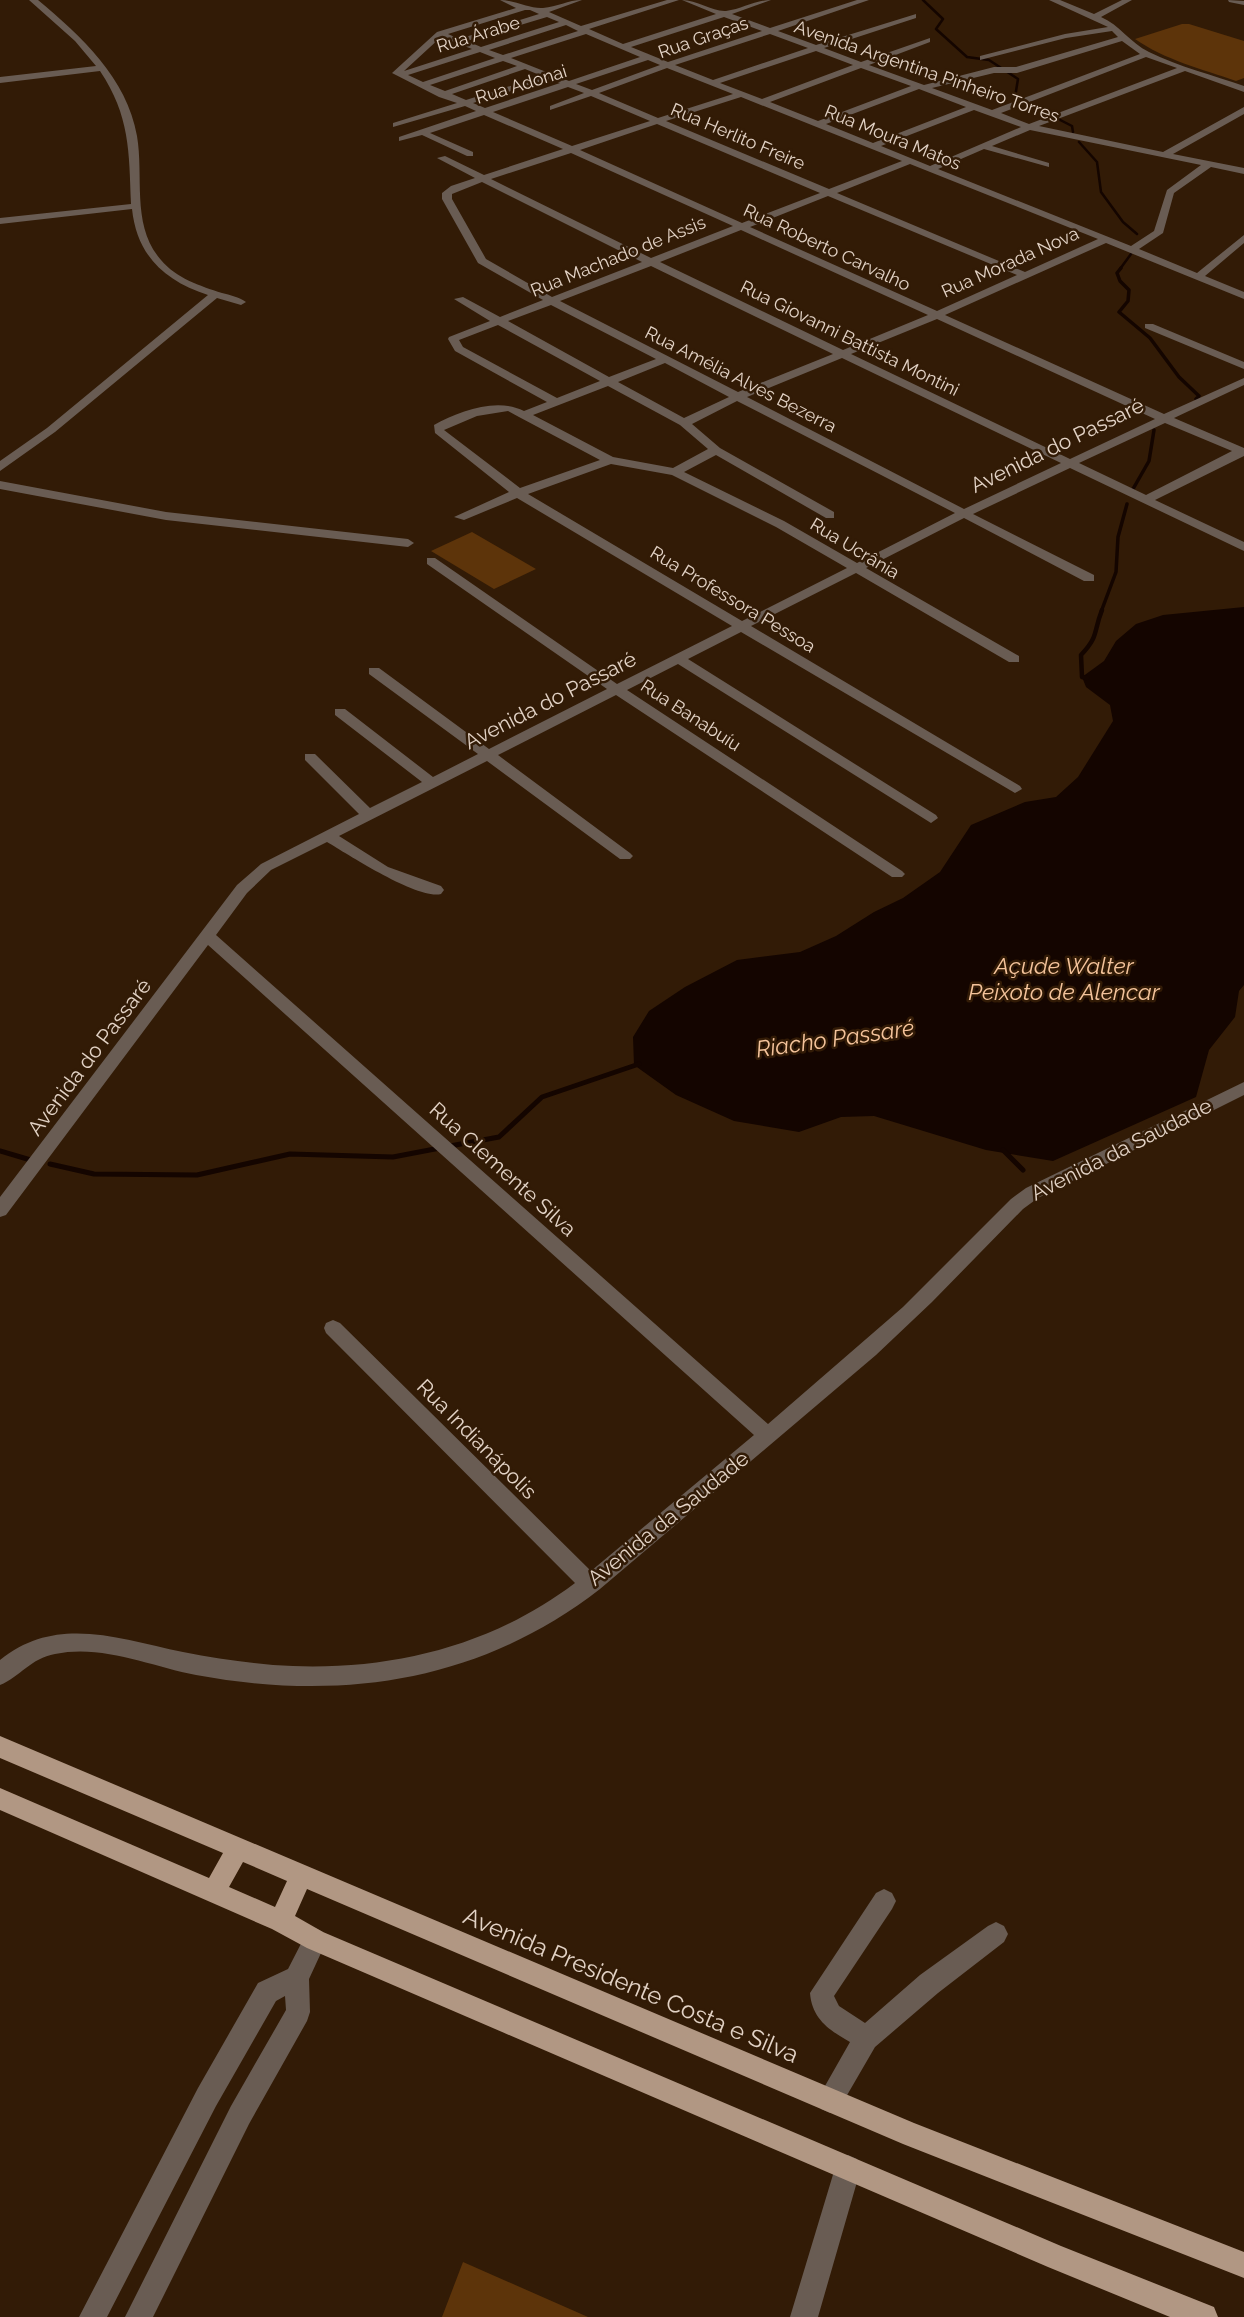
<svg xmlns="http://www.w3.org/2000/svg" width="1244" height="2317" font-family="Raleway,sans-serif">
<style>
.green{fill:#5d340a}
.water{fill:#140500}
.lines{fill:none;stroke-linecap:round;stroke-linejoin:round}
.stream-far3{stroke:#140500;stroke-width:2.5}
.stream-far2{stroke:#140500;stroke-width:3.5}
.stream-far1{stroke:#140500;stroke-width:4.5}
.stream{stroke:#140500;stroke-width:5}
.minor{fill:#695c53;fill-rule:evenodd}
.major{fill:#b19783;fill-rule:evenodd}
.labels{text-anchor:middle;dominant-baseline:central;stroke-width:5;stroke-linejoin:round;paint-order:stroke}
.far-street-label{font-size:18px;fill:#e3d3c6;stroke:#321b06}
.street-label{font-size:21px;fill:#e3d3c6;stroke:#321b06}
.water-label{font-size:23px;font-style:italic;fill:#f4c39b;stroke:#321b06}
.near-street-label{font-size:24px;fill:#e3d3c6;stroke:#321b06}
</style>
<rect width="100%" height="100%" fill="#321b06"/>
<path class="green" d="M1182,24H1189L1244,41V78L1236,81C1202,69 1165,60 1135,39Z
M472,532L536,569L494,589L431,551Z
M463,2262L588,2317H442Z"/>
<path class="water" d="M1244,607V985L1239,991L1235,1017L1209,1050L1196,1097L1053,1161L986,1150L874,1116L841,1117L799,1132L734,1121L676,1095L634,1065L633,1037L649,1011L685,987L737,960L800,952L836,936L874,912L903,898L940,872L971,825L1025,802L1056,797L1078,777L1113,721L1110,705L1086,687L1082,677L1104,661L1116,641L1136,624L1163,615Z"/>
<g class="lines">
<path class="stream-far3" d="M923,0L943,19L936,29L967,57L989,60L1018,79L1015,97L1072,126L1073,132
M1079,142L1097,162L1101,192L1123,222L1137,234
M1120,269L1131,254"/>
<path class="stream-far2" d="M1121,268L1117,273L1120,281L1129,290L1128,301L1119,312L1150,338L1179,377L1199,396L1196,399
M1133,489L1149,461L1154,430
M1101,612L1116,572L1118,537L1127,504"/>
<path class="stream-far1" d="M1087,678L1082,677L1081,655C1099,636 1093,633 1102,610"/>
<path class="stream" d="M450,1146L499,1137L542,1097L639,1064
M1003,1150L1023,1170
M0,1151L34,1161
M50,1164L94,1174L197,1175L290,1154L393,1157L440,1148"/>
<path class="minor" d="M29,0H38C81,36 127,78 137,136C144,177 131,226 161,260C176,278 200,286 222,293C230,295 239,297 246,302L241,305L217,298L55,432L0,471V461L47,428L208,295C165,281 137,256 132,209L0,224V218L131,204C129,151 130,116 100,71L0,83V77L96,66L75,41Z
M500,0C515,0 530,9 543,8C557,7 568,0 582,0L549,12L581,26L667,0H679L589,29L623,44L716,14L682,0C697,0 713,12 726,11C742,9 755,0 771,0L732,14L770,28L857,0H869L778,31L816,45L916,14V18L824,48L861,62L930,38V42L869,65L924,85L994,67H1016L1118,37L1112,31L1066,38L980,60V56L1065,34L1108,27L1049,0H1060L1094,14L1122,0H1132L1101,17C1120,25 1130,43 1149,52C1179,67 1213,75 1244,86V92L1185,71L1039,126L1163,152L1244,107V114L1173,154L1244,168V174L1211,167L1174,193L1163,233L1139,249L1197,273L1244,235V243L1205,276L1244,292V299L1106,243L945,315L1164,414L1244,378V385L1174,418L1244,448V456L1155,500L1244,542V551L1070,468L973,514L1094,575V581H1084L964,518L866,568L1019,656V662H1009L856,573L751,626L1020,786L1022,789L1015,793L741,632L688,659L936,815L938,818L931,823L678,664L627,690L902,871L905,874L902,877H892L616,695L498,755L630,853L633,856L630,859H620L487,761L339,836L388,867L441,886L444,890L441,894C418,900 349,855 327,842L271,870L247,893L216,935L768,1424L903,1307L1011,1199L1026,1188L1244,1082V1095L1038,1198L1023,1209L932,1302L876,1355L600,1589C480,1682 343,1702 196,1675C150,1666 102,1644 55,1654C31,1658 20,1677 0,1685V1660C56,1614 120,1639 183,1652C213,1658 243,1662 273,1665C381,1673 488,1649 575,1583L326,1333L324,1328L326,1323L333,1320L340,1323L591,1571L754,1435L208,945L6,1215L0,1217V1197L237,885L261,864L359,814L305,760V754H315L370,808L422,782L335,715V709H345L433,777L478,754L369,674V668H379L489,749L607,689L427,564V558H435L617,684L732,626L517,498L464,520L454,517L509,492L435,433L434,425C459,411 497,397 524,411L547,402L455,351L448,339L449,337L490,321L454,299L463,297L500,317L543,300L478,263L442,199V193L451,186L475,178L437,158L445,156L484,175L563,149L484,115L430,133L473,152V156H467L422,135L399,141V137L476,111L465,106L393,127V123L457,103L439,97L392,73L437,32L516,8ZM525,10H530L539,14L459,39L448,34ZM547,17L559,22L481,47L467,41ZM724,17L762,31L668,62L631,47ZM566,25L578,31L503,55L489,50ZM586,34L640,57L569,81L511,58ZM770,34L808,48L713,80L675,65ZM441,37L472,49L404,71ZM1122,41L1140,54L992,110L932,88L994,73H1017ZM816,51L853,65L762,99L720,83ZM480,52L495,58L423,82L408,75ZM1146,57L1177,68L1029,124L1001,113ZM648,60L660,65L592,90L576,84ZM503,61L517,66L445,91L430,85ZM667,68L733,94L658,118L599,93ZM861,68L911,86L818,121L770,102ZM525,69L542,76L466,100L452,94ZM550,79L560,83L485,108L473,103ZM568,87L584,93L550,106V110L591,96L650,121L572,146L493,112ZM919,89L966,107L873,143L826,124ZM741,97L902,161L829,189L666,121ZM974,110L1021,127L930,166L881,146ZM657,124L820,193L742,223L580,150ZM1030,130L1201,165L1167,190L1154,231L1131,246L938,169L984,149L1049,167V163L992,146ZM571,153L733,226L651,258L491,179ZM910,164L1098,239L1025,272L837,193ZM482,182L642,262L552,297L486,259L452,199V194ZM828,196L1017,275L937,311L750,227ZM741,230L928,315L843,350L660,262ZM651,266L833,354L738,392L560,301ZM551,305L656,359L609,377L508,321ZM937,319L1155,419L1070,459L851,354ZM498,325L600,381L557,398L463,347L459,340ZM842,358L1061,463L964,509L747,397ZM665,363L729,397L684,418L618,382ZM608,386L680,425L708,449L673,468L613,457L533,415ZM737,401L955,513L857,563L784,521L684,472L716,455L826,518H834V512L720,448L692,424ZM508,411L519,417L600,460L520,488L444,430L477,416ZM1165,423L1232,451L1146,495L1079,463ZM611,464L672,475L776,527L847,568L742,621L528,494Z
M1228,0L1244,1V5L1229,2Z
M1145,324H1153L1244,362V369L1145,328Z
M0,481L166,512L408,539L414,543L408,547L166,520L0,489Z
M884,1889L892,1893L896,1901L892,1909L834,1996L839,2006L865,2023L920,1975L988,1926L996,1922L1004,1926L1008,1934L1004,1942L938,1993L875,2047L839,2109L830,2113L821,2109L817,2100L850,2042C829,2030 812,2019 810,1993L876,1893Z
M315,1928L323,1932L327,1940L309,1979L310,2012L307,2021L249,2124L153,2317H125L231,2106L286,2010L285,1996L276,2001L216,2106L107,2317H79L198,2088L258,1983L288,1969L307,1932Z
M848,2155L857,2159L861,2168L818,2317H790L835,2168L839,2159Z"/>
<path class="major" d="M0,1736L914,2123L1244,2252V2278L903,2144L307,1889L295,1916L323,1932L1061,2246L1214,2307L1218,2317H1170L1048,2267L307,1948L272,1929L0,1810V1788L209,1878L223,1853L0,1758ZM243,1862L287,1881L275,1907L229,1887Z"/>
</g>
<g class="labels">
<g class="far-street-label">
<text transform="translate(478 34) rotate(-17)">Rua Árabe</text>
<text transform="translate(703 37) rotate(-19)">Rua Graças</text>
<text transform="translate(927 71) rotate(19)">Avenida Argentina Pinheiro Torres</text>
<text transform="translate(521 84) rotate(-17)">Rua Adonai</text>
<text transform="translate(738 136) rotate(23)">Rua Herlito Freire</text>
<text transform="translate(893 137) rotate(22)">Rua Moura Matos</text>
<text transform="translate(827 247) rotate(25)">Rua Roberto Carvalho</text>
<text transform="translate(618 256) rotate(-22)">Rua Machado de Assis</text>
<text transform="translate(1010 262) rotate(-24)">Rua Morada Nova</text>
<text transform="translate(850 338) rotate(26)">Rua Giovanni Battista Montini</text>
<text transform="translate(741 379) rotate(27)">Rua Amélia Alves Bezerra</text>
<text transform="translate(855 548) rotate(31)">Rua Ucrânia</text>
<text transform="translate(733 599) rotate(31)">Rua Professora Pessoa</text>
<text transform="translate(691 715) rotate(33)">Rua Banabuíu</text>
</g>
<g class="street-label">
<text transform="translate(1057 445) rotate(-26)">Avenida do Passaré</text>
<text transform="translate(550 700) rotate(-27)">Avenida do Passaré</text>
<text transform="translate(89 1057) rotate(-53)">Avenida do Passaré</text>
<text transform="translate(1121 1149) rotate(-27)">Avenida da Saudade</text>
<text transform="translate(503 1169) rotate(42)">Rua Clemente Silva</text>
<text transform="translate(477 1439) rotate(45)">Rua Indianápolis</text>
<text transform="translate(668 1518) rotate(-39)">Avenida da Saudade</text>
</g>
<g class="water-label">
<text x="1064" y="965">Açude Walter<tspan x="1064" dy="26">Peixoto de Alencar</tspan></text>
<text transform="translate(835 1038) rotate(-8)">Riacho Passaré</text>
</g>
<g class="near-street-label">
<text transform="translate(631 1985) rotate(23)">Avenida Presidente Costa e Silva</text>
</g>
</g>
</svg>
